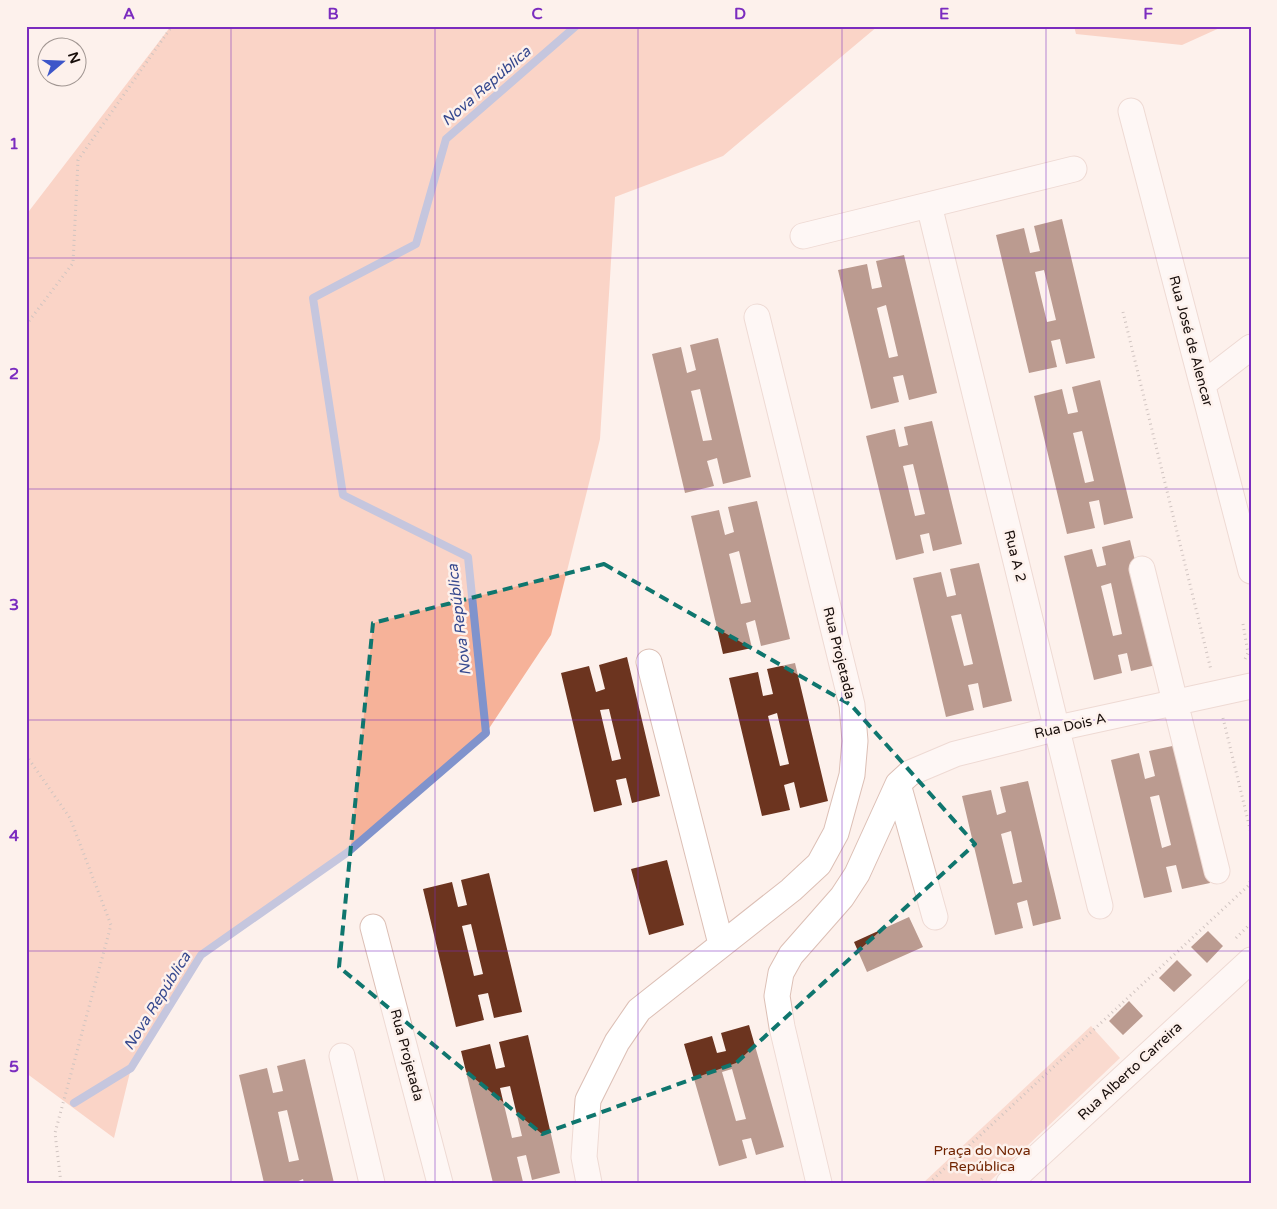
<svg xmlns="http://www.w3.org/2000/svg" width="1277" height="1209" font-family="'Varela Round',sans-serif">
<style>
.green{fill:#f6bfab}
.forest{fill:#f6b299}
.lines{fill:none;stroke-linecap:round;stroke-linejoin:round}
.stream{stroke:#8093cc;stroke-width:8}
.building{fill:#6c341f;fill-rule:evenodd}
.street-casing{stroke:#dcbfb5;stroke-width:27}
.path{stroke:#9a8f8b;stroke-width:3;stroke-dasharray:1 4;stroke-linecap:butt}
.street{stroke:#fff;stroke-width:25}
.marked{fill:none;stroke:#0f766e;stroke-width:4;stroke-dasharray:10 6;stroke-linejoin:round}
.grid{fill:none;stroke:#7b2cbf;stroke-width:1;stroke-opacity:0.55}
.labels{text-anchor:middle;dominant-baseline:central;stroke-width:5;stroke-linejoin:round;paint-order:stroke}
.street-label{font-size:14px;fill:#180e0b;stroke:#fdf1ec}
.park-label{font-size:14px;fill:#702300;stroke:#fdf1ec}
.water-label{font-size:15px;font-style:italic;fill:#35488e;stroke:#fdf1ec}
.neatline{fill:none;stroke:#7b2cbf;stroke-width:2}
.grid-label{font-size:16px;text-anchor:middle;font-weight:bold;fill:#7b2cbf}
</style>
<rect width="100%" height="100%" fill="#fdf1ec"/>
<path class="green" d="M1091,1026L1120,1058L988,1183H923Z"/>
<path class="forest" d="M171,26H878L723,156L615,197L600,439L551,635L486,733L348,852L201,955L131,1068L114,1138L26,1073V215Z
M1074,26H1224L1182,45L1076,34Z"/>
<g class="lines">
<path class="stream" d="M74,1103L131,1068L201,955L348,852L486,733L468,557L343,495L313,298L416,244L446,139L576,26"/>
</g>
<path class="building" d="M1062,219L1095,358L1066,364L1060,339L1051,341L1057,367L1029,373L996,235L1024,228L1030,253L1040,251L1034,226ZM1044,270L1056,320L1047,322L1035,272Z
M904,255L937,393L909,400L903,375L893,377L899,402L871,409L838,270L867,264L872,289L882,287L876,261ZM886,305L898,356L889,358L877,308Z
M718,338L751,477L723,484L717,458L707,461L714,486L685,493L652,354L681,347L687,373L696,370L690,345ZM700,389L712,440L703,441L691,391Z
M1100,380L1133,518L1104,525L1099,500L1089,502L1095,528L1067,534L1034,396L1062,389L1068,414L1078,412L1072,387ZM1082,431L1094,481L1085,483L1073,433Z
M932,421L962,544L933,551L929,533L920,535L924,553L896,560L866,436L895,429L899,447L908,445L904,427ZM913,464L925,514L915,516L903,466Z
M757,501L790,639L761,646L755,620L746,623L752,648L723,654L691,516L719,510L725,535L734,532L728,507ZM739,551L751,602L741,604L729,554Z
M1130,540L1160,664L1131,671L1127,653L1118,655L1122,673L1094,680L1064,556L1092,549L1097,567L1106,565L1102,547ZM1111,583L1122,634L1113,636L1101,586Z
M979,563L1012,701L983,708L978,683L968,685L974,710L946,717L913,578L941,572L947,597L956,595L950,569ZM961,614L973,664L964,666L951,616Z
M627,657L660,796L632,803L626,778L616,780L622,805L594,812L561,673L589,666L596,692L605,689L599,665ZM609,709L621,759L612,761L600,710Z
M795,663L828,801L800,808L794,782L784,785L790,810L762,816L729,678L758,672L763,696L773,694L767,669ZM777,713L789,764L780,766L768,716Z
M1177,745L1210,883L1182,889L1176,865L1166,867L1172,892L1144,898L1111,760L1139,753L1145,779L1155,776L1149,751ZM1159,795L1171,845L1162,848L1150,797Z
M1028,781L1061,919L1033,926L1027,900L1017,903L1023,928L995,935L962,796L991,790L997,815L1006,812L1000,787ZM1011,831L1022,882L1013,884L1001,834Z
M667,860L684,925L649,935L631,869Z
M489,873L522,1012L494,1018L488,993L478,995L484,1020L456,1027L423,889L452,882L458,907L467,905L461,880ZM471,924L483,974L474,976L462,926Z
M909,917L923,947L867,972L854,942Z
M1208,931L1223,946L1207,963L1191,947Z
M1177,960L1192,975L1174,992L1159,978Z
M1129,1001L1143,1016L1123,1035L1109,1021Z
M749,1025L784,1147L756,1155L751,1138L742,1140L747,1158L719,1166L684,1044L712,1036L717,1053L726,1051L721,1033ZM732,1069L746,1119L736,1121L722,1072Z
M528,1035L560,1173L532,1180L526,1155L517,1157L523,1182L493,1183L461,1051L490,1044L496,1069L505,1067L499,1042ZM510,1086L522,1136L512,1138L500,1088Z
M305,1059L334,1183H304L303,1179L294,1183H264L239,1075L267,1068L273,1093L283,1091L277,1066ZM287,1110L299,1160L289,1162L278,1112Z"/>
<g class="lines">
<g class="street-casing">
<path id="street" d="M1131,111L1251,571
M929,205L1100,906
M803,236L1074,169
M1203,384L1251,347
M1142,569L1217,871
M649,662L721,944
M898,784L935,917
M373,927L440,1183
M342,1056L372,1183
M589,1183L584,1157L588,1100L617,1042L639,1010L791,890L819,864L836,833L852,775L855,741L852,705L757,317
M819,1183L782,1027L777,996L781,973L791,955L842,897L857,874L898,784L910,773L955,754L1058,728L1251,686
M1009,1183L1251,960"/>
</g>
<path class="path" d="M1123,312L1211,670
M26,325L73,263L78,160L172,26
M1243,624L1248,653L1244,661
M1223,718L1251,833
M26,755L70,818L111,925L55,1133L61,1183
M1236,938L1251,923
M929,1183L1249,885L1251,879
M978,1183L985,1176"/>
<use href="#street" class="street"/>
</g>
<path d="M0 0H1277V1209H0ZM604,564L851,705L975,844L736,1063L542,1134L339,967L373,623Z" fill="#fdf1ec" fill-opacity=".55" fill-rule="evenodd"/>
<path class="marked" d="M604,564L851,705L975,844L736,1063L542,1134L339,967L373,623Z"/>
<path class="grid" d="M231,26V1183M435,26V1183M638,26V1183M842,26V1183M1046,26V1183M26,258H1251M26,489H1251M26,720H1251M26,951H1251"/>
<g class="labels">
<g class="street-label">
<text transform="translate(1191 341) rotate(75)">Rua José de Alencar</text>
<text transform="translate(1015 556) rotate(76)">Rua A 2</text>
<text transform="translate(839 653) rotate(76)">Rua Projetada</text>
<text transform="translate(1070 726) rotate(-13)">Rua Dois A</text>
<text transform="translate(407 1055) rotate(75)">Rua Projetada</text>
<text transform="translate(1130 1071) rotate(-43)">Rua Alberto Carreira</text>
</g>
<g class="park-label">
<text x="982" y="1150">Praça do Nova<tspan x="982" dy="16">República</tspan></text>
</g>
<g class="water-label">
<text transform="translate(486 86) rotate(-41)">Nova República</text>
<text transform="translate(459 620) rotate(-97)">Nova República</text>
<text transform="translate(157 1001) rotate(-58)">Nova República</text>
</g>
</g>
<rect width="1277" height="1209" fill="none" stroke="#fdf1ec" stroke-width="55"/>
<g transform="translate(62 62) rotate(71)"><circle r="24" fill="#fdf1ec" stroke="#a19692"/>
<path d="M0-4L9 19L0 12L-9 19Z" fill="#3d56c9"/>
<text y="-8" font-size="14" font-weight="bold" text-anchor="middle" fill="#180e0b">N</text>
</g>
<rect x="28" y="28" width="1222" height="1154" class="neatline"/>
<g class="grid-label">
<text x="129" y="19">A</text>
<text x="333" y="19">B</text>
<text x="537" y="19">C</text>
<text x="740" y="19">D</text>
<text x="944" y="19">E</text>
<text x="1148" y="19">F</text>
<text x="14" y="149">1</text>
<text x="14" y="379">2</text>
<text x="14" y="610">3</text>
<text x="14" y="841">4</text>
<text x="14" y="1072">5</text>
</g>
</svg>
